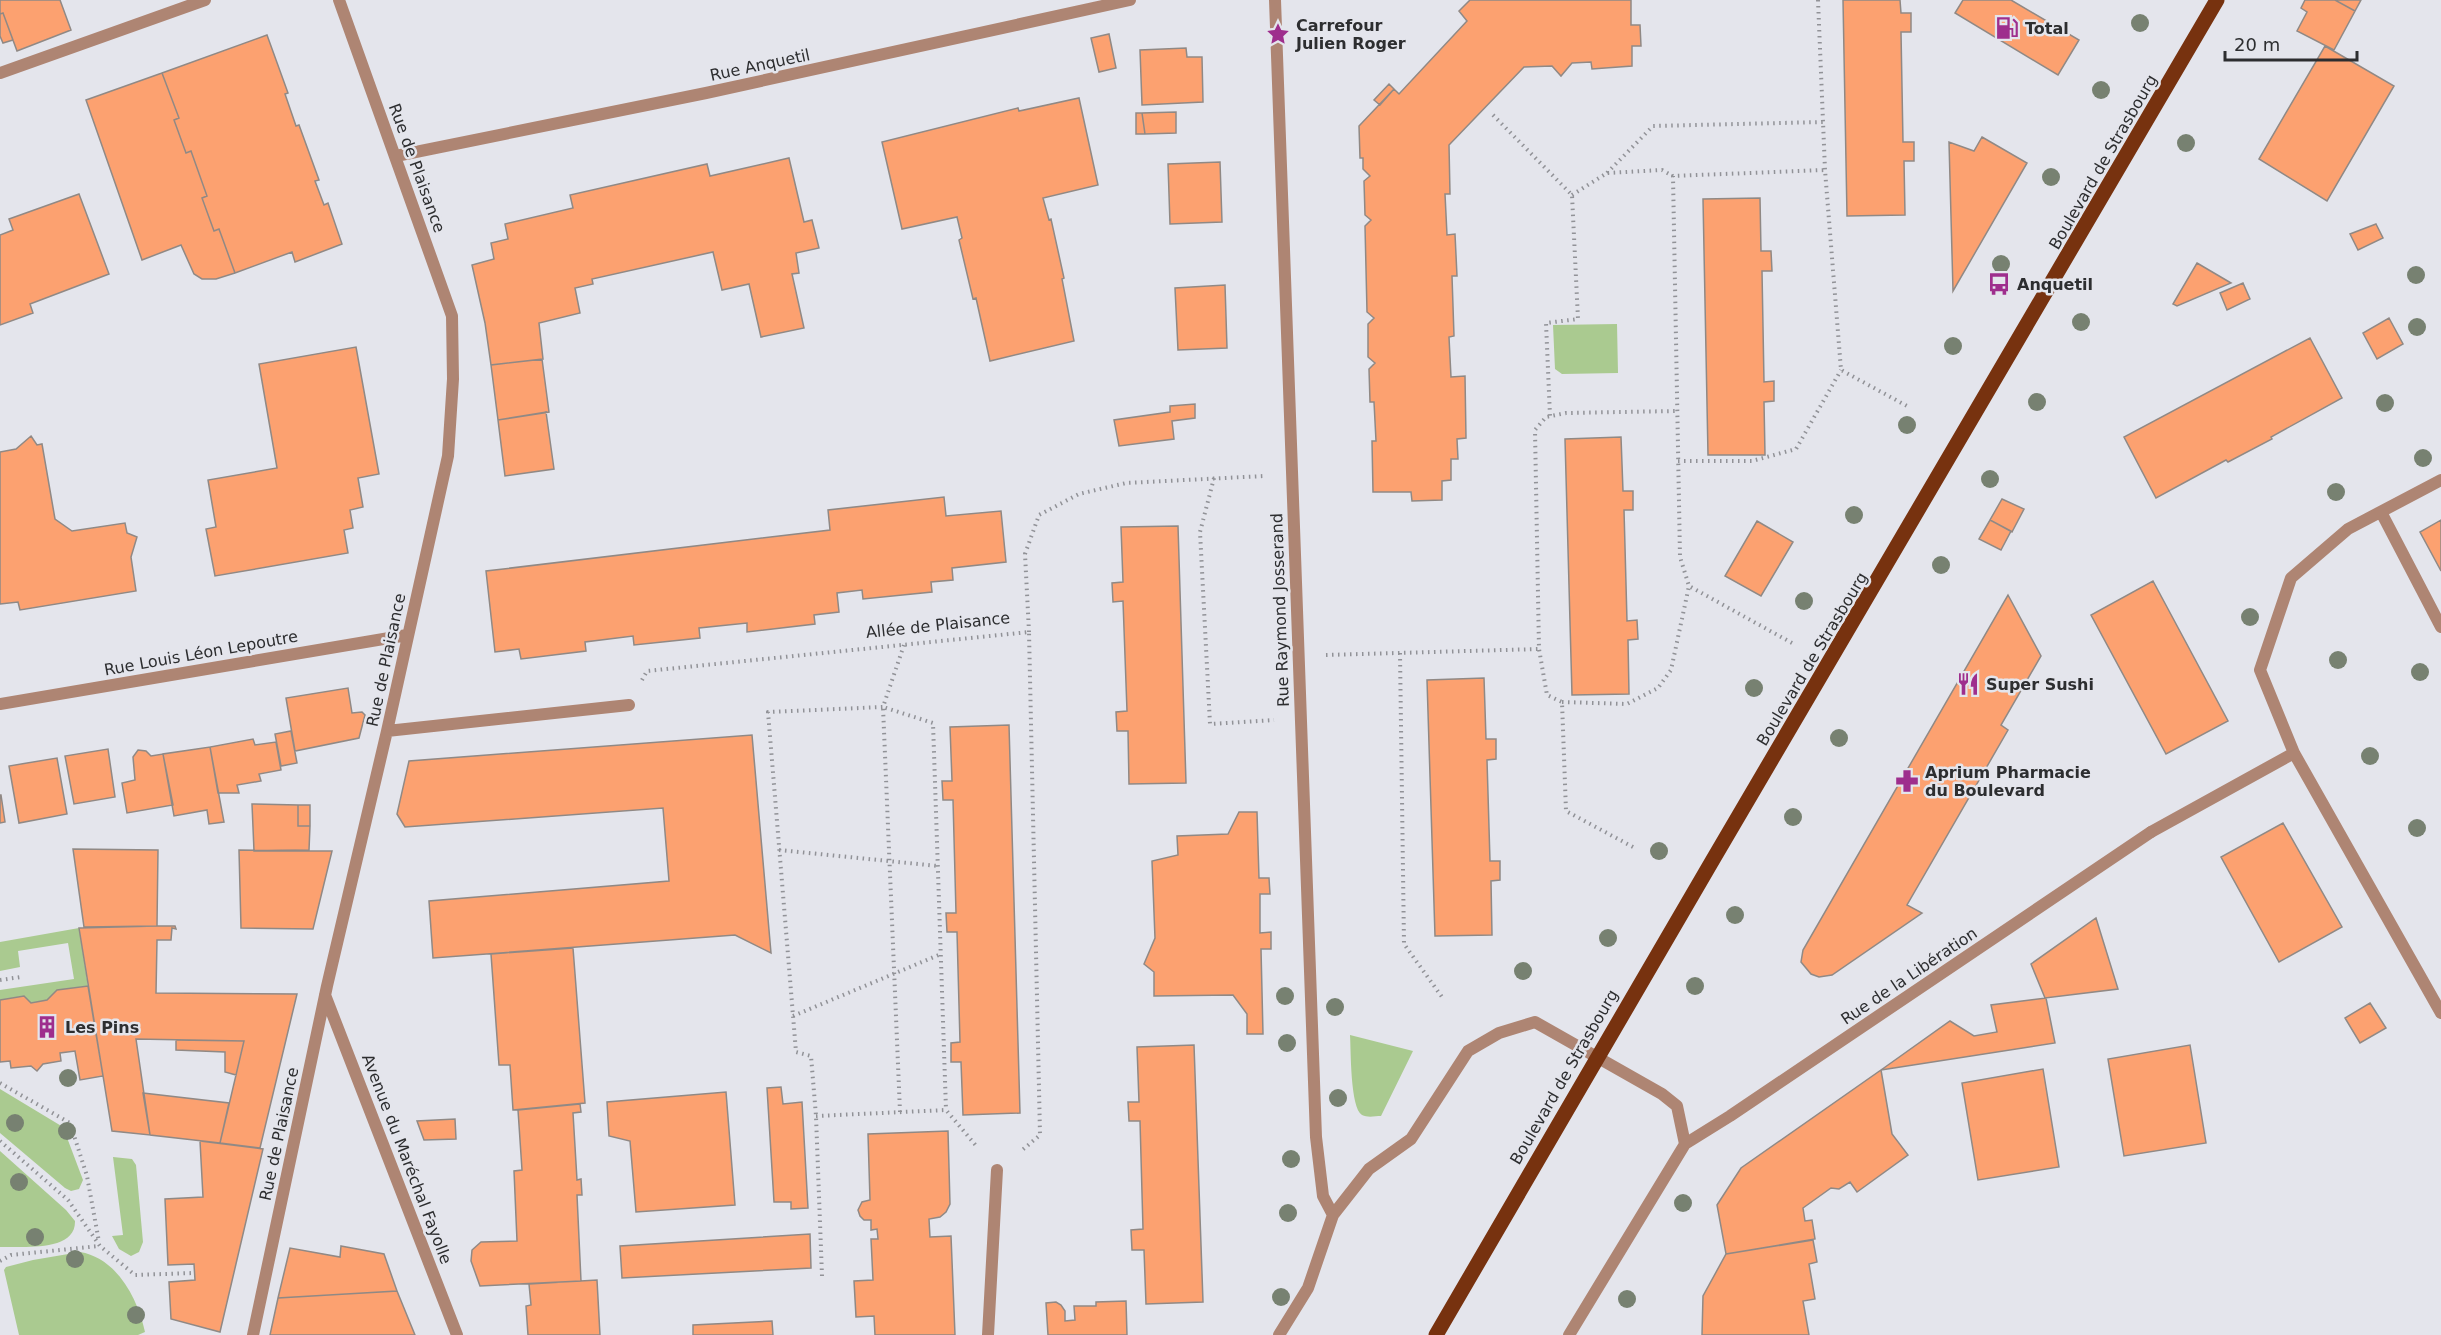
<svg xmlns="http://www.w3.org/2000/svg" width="2441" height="1335" font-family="'DejaVu Sans',sans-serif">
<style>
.green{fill:#aaca90}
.building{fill:#fca170;stroke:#908985;stroke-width:1.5}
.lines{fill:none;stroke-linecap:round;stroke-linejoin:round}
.path{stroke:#919297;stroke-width:4;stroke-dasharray:1.5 4.5;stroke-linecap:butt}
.lane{stroke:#ae8573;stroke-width:12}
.street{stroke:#ae8573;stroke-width:12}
.primary{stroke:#77320f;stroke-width:15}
.tree{fill:#778171}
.labels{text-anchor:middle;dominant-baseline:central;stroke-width:5;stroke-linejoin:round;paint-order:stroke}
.poi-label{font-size:16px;font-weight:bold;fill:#2d2e30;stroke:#e4e5ec;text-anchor:start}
.street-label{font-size:16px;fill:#2d2e30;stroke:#e4e5ec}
</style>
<rect width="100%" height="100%" fill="#e4e5ec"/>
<path class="green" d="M1617,324L1618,373L1562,374L1555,369L1553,325Z
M79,928L88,986L57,990L47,1000L31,1003L24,996L0,1000V990L74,979L68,943L18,951L20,967L0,971V942Z
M1350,1035L1413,1051L1381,1116C1375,1116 1368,1118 1362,1115C1350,1108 1351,1049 1350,1035Z
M0,1089L63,1127L83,1180L79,1189L71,1191L65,1188L0,1133Z
M0,1151L66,1210L75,1221C76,1253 21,1246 0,1247Z
M113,1157L132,1159L136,1165L143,1242L139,1252L131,1256L119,1249L112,1236L123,1235Z
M80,1252C117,1258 138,1299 145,1332L138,1335H19L4,1270L6,1267L33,1260Z"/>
<path class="building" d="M0,0H60L71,30L17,51L3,13L0,14Z
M1470,0H1631V25H1640L1641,46H1632V66L1592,69L1591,62L1572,63L1561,76L1552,66L1524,67L1449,145L1450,194H1445L1447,235L1455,234L1457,276H1452L1454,336L1449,337L1451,377L1465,376L1466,438L1457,439L1458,459H1451V480L1442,481V500L1412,501L1411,492H1373L1372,441H1376L1374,402H1370L1369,369L1375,363L1368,357V324L1374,318L1367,312L1365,226L1371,220L1365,215L1364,181L1370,176L1363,169V158H1360L1359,126L1394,89L1399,94L1467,21L1459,11Z
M1843,0H1900L1901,13H1911V32H1901L1903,142H1914V161H1904L1905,215L1847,216Z
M1963,0H2011L2079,40L2058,75L1955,13Z
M2305,0H2335L2355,11L2334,50L2297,31L2307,12L2301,8Z
M2335,0H2361L2355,11Z
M3,13L13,40L3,43L0,36V14Z
M1109,34L1116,68L1099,72L1091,38Z
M267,35L288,93L285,94L296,126L299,125L319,180L315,181L324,205L328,203L342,244L295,262L292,252L235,273L219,229L214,231L202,198L207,196L191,151L186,153L174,120L179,118L162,73Z
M2325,46L2394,86L2327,201L2259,159Z
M1186,48L1187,57H1202L1203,102L1142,105L1140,50Z
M162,73L179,118L174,120L186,153L191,151L207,196L202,198L214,231L219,229L235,273L216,279H202L194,274L181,245L142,260L86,100Z
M1389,84L1394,89L1380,105L1374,100Z
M1079,98L1098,185L1043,198L1049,220L1051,219L1064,278L1062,279L1074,341L990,361L976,298L973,299L959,240L962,238L957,217L902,229L882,142L1018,108L1019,111Z
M1176,112V133L1145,134L1142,113Z
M1136,113H1142L1145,134H1136Z
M1982,137L2027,163L1953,291L1949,142L1974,151Z
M789,158L804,222L812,220L819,248L796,253L799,273L792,274L804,328L761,337L749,284L722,290L713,252L592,279L593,284L575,288L580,313L539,323L543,359L491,365L485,323L472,265L494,259L491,243L508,239L505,224L573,208L570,195L707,164L710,176Z
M1220,162L1222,222L1170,224L1168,164Z
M79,194L109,274L30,304L33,313L0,325V235L13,230L9,219Z
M1760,198L1761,251H1771L1772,271H1762L1764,382L1774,381V401L1764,402L1765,455H1708L1703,199Z
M2376,224L2383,238L2358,250L2350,234Z
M2197,263L2231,283L2177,306L2173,304Z
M2243,283L2250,299L2227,310L2220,293Z
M1225,285L1227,348L1178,350L1175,288Z
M2389,318L2403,344L2377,359L2363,333Z
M2310,338L2342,398L2271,437L2272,439L2228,462L2226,460L2156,498L2124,437Z
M356,347L379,474L358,478L363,507L350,510L353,528L344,530L348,553L215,576L206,529L216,527L208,480L277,468L259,364Z
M542,359L549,412L498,420L491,365Z
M1195,404V418L1172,421L1174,439L1119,446L1114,420L1170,412V406Z
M546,412L554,469L505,476L498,420Z
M31,436L37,445L42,444L55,519L72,531L125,523L127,533L137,537L131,557L136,591L20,610L18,602L0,604V452L16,449Z
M1621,437L1623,491H1633V510H1624L1627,621L1637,620L1638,639L1628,640L1629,694L1572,695L1565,439Z
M944,497L946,516L1001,511L1006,562L952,568L953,580L931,582L932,592L863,599L862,590L837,593L839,612L814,615L815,624L747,632V623L699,628L700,638L634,645L633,636L585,642L586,651L521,659L519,649L495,652L486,571L830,530L828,510Z
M2002,499L2024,509L2012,532L1990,520Z
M1990,520L2011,531L2001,550L1979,539Z
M2441,520V571L2420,532Z
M1757,521L1793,542L1761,596L1725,576Z
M1178,526L1186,783L1129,784L1128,731H1117L1116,712L1127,711L1123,601L1113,602L1112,583L1123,582L1121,527Z
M2153,581L2228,721L2166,754L2091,615Z
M2008,595L2041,656L2001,725L2008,730L1907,905L1922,913L1832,975L1819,977L1811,974L1801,962L1803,950Z
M1484,678L1486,739H1496V759L1487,760L1490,861H1500V880L1491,881L1492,935L1435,936L1427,680Z
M348,688L352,713L362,712L365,715L359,738L295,751L286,698Z
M1009,725L1020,1113L963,1115L961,1062H951V1043L960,1042L957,932H947L946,913H956L953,800H943L942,781H952L950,727Z
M291,731L297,763L281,766L275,734Z
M752,735L771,953L735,935L433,958L429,901L669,881L663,808L405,827L397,814L409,761Z
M253,739L255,745L276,742L281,770L259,774L261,781L237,785L239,793H218L210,747Z
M210,747L224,822L209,824L207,810L174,816L163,754Z
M108,749L115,797L74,804L65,756Z
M138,750L146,751L151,756L163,754L173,805L127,813L122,783L135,780L133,757Z
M57,758L67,814L19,823L9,766Z
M1,795L5,822L0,823V795Z
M252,804L298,805V826H310L309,850L254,851Z
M298,805H310V826H298Z
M1239,812H1257L1259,878H1269L1270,894H1260V933L1271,932V949H1261L1263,1034H1247V1014L1233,995L1154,996V972L1144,964L1155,938L1152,861L1178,855L1177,836L1228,834Z
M2283,823L2342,927L2279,962L2221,857Z
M73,849L158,850L157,926L84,927Z
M239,850L332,851L313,929L241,928Z
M2096,918L2118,989L2045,998L2031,964Z
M157,926H175L176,929L172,928L171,940H157L156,993L297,994L260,1148L220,1143L244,1041L136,1039L150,1135L112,1131L79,928Z
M573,948L585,1103L513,1110L510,1065H499L491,954Z
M88,986L103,1076L80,1080L75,1051L60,1053L61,1061L43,1064L37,1071L31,1066L11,1068L10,1061L0,1062V1000L24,996L31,1003L47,1000L57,990Z
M2046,998L2055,1043L1881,1070L1950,1021L1974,1036L1997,1032L1991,1005Z
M2370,1003L2386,1028L2360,1043L2345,1018Z
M176,1040L244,1041L236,1075L225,1072V1052L176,1050Z
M1194,1045L1203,1302L1146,1304L1144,1250H1132L1131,1230L1143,1229L1140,1121H1129L1128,1102H1139L1137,1047Z
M2190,1045L2206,1143L2124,1156L2108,1059Z
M2043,1069L2059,1167L1978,1180L1962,1083Z
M1881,1070L1892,1134L1908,1155L1857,1192L1850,1182L1839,1189L1831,1188L1803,1208L1805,1221L1812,1220L1815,1239L1726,1254L1717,1205L1741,1168Z
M781,1087L783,1104L802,1102L808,1208L791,1209V1202H774L767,1088Z
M726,1092L735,1205L636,1212L630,1141L609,1136L607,1102Z
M143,1093L229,1103L220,1143L150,1135Z
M580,1104L581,1112L573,1113L577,1180L581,1179L582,1195H577L581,1281L480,1286L471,1261L472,1250L481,1242L517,1241L514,1171L522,1170L518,1110Z
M455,1119L456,1139L424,1140L417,1121Z
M948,1131L950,1204L946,1212L940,1217L929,1219L930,1237L951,1236L955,1335H875L874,1316L856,1317L854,1281L873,1280L871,1239H878L877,1229L871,1230V1220H864L860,1216L858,1210L862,1202L870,1200L868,1134Z
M200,1141L263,1149L220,1332L171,1319L169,1282L195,1280L194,1264L168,1265L165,1199L203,1197Z
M810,1234L811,1268L622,1278L620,1246Z
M1813,1240L1817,1262L1809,1264L1815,1299L1803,1301L1809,1335H1702L1703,1296L1726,1254Z
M341,1246L384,1254L397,1291L278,1298L290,1248L340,1257Z
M597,1280L600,1335H528L526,1306L531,1305L529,1284Z
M397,1291L415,1335H270L278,1298Z
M1126,1301L1127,1335H1048L1046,1303L1056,1302L1061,1305L1065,1311V1321L1075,1320L1074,1306H1096V1302Z
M772,1321L773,1335H693V1325Z"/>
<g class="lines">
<path class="path" d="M1818,0L1825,170L1841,370L1907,406
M1493,115L1572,195L1578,319L1546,323L1550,416
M1607,173L1653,126L1823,122
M1572,195L1607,173L1662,170L1673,176
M1678,461H1752L1796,449L1841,370
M1214,478L1200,532L1210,724L1274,720
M1029,632L1025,554L1039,515L1079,494L1126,483L1264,476
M1792,643L1689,586L1680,557L1673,176L1825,170
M1400,653L1404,944L1442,997
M1326,655L1539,649
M642,680L647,671L1029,632L1040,1135L1020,1152
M1562,702L1627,704L1658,688L1671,670L1689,586
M1633,847L1566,811L1562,702L1547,695L1539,649L1535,430L1546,417L1566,413L1677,411
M779,850L938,866
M0,980L21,977
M793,1016L941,954
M0,1083L70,1123L87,1176L99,1242
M900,1112L883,707L933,723L946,1110
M816,1116L946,1110L978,1148
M0,1141L68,1200L100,1246L135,1275L194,1273
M0,1261L11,1255L99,1246
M822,1276L816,1116L811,1056L796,1052L768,712L883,707L904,645"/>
<path class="lane" d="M0,73L205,0
M2441,480L2348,529L2291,578L2260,670L2294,753L2441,1013
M2381,512L2441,627
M2151,832L2294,753"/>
<path class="street" d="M1275,0L1316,1137L1323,1196L1333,1215
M396,156L706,93L1130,0
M0,704L407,635
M387,731L629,705
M325,995L457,1335
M1685,1144L1730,1116L2151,832
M253,1335L327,986L387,731L448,456L453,379L452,316L339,0
M988,1335L997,1170
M1279,1335L1308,1288L1333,1215L1369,1169L1411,1139L1468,1051L1499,1033L1535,1022L1662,1094L1677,1106L1685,1144L1569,1335"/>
<path class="primary" d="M1436,1335C1693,888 1959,447 2217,0"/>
</g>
<g class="tree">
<circle cx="2140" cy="23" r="9"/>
<circle cx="2101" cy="90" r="9"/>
<circle cx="2186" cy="143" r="9"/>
<circle cx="2051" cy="177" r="9"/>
<circle cx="2001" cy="264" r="9"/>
<circle cx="2416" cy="275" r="9"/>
<circle cx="2081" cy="322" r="9"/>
<circle cx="2417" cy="327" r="9"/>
<circle cx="1953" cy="346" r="9"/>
<circle cx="2037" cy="402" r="9"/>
<circle cx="2385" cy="403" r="9"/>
<circle cx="1907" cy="425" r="9"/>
<circle cx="2423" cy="458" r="9"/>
<circle cx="1990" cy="479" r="9"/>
<circle cx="2336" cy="492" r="9"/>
<circle cx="1854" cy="515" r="9"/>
<circle cx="1941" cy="565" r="9"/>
<circle cx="1804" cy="601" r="9"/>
<circle cx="2250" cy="617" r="9"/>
<circle cx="2338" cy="660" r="9"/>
<circle cx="2420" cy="672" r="9"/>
<circle cx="1754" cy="688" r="9"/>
<circle cx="1839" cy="738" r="9"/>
<circle cx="2370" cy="756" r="9"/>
<circle cx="1793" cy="817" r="9"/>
<circle cx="2417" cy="828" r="9"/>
<circle cx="1659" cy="851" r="9"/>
<circle cx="1735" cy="915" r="9"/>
<circle cx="1608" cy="938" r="9"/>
<circle cx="1523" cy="971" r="9"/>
<circle cx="1695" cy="986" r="9"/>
<circle cx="1285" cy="996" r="9"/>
<circle cx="1335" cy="1007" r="9"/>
<circle cx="1287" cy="1043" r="9"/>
<circle cx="68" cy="1078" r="9"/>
<circle cx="1338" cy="1098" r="9"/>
<circle cx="15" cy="1123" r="9"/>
<circle cx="67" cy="1131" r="9"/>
<circle cx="1291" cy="1159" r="9"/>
<circle cx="19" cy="1182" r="9"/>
<circle cx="1683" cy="1203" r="9"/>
<circle cx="1288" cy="1213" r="9"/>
<circle cx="35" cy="1237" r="9"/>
<circle cx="75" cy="1259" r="9"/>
<circle cx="1281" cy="1297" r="9"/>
<circle cx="1627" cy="1299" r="9"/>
<circle cx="136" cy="1315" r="9"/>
</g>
<defs>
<g id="fuel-bare" transform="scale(1.8)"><path d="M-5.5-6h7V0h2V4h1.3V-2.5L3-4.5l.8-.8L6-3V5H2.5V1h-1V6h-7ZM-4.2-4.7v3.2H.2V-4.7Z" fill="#9e2e8d" stroke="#e4e5ec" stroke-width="2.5" paint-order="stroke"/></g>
<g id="sight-bare" transform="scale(1.8)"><path d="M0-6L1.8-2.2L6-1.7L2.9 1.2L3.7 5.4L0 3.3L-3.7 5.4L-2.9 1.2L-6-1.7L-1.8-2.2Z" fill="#9e2e8d" stroke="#e4e5ec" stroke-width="2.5" paint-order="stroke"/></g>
<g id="bus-bare" transform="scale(1.8)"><path d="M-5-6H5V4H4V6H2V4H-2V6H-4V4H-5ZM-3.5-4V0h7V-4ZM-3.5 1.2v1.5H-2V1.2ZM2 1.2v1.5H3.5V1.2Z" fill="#9e2e8d" stroke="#e4e5ec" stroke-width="2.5" paint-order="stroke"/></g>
<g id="restaurant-bare" transform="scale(1.8)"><path d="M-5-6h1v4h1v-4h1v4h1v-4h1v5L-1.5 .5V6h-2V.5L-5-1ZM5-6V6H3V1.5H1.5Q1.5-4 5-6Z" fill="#9e2e8d" stroke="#e4e5ec" stroke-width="2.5" paint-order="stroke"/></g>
<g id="pharmacy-bare" transform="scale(1.8)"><path d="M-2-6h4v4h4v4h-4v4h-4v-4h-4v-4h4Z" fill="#9e2e8d" stroke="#e4e5ec" stroke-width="2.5" paint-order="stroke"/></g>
<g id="building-bare" transform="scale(1.8)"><path d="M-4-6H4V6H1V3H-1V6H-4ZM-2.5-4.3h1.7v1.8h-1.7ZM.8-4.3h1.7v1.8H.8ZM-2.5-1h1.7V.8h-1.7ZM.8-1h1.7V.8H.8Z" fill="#9e2e8d" stroke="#e4e5ec" stroke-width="2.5" paint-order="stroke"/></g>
</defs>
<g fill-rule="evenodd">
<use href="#fuel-bare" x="2007" y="28"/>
<use href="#sight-bare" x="1278" y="34"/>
<use href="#bus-bare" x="1999" y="284"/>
<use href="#restaurant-bare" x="1968" y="684"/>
<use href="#pharmacy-bare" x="1907" y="781"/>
<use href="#building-bare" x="47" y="1027"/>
</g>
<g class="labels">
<g class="poi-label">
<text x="1296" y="25">Carrefour<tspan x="1296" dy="18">Julien Roger</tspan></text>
<text x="2025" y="28">Total</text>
<text x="2017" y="284">Anquetil</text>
<text x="1986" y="684">Super Sushi</text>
<text x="1925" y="772">Aprium Pharmacie<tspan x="1925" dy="18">du Boulevard</tspan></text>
<text x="65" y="1027">Les Pins</text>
</g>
<g class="street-label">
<text transform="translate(760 65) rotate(-12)">Rue Anquetil</text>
<text transform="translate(2103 162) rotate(-60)">Boulevard de Strasbourg</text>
<text transform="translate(417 168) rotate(70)">Rue de Plaisance</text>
<text transform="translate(1280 610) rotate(-92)">Rue Raymond Josserand</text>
<text transform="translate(938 625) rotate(-6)">Allée de Plaisance</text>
<text transform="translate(201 653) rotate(-10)">Rue Louis Léon Lepoutre</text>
<text transform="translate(1812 659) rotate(-59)">Boulevard de Strasbourg</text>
<text transform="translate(386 660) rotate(-78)">Rue de Plaisance</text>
<text transform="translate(1909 976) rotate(-34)">Rue de la Libération</text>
<text transform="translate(1564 1077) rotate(-60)">Boulevard de Strasbourg</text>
<text transform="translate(279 1134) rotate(-78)">Rue de Plaisance</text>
<text transform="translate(407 1159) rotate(69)">Avenue du Maréchal Fayolle</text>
</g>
</g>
<path d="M2225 51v9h132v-9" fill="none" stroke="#2d2e30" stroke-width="3"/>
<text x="2234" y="51" font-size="18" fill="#2d2e30" stroke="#e4e5ec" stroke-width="4.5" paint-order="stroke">20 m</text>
</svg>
